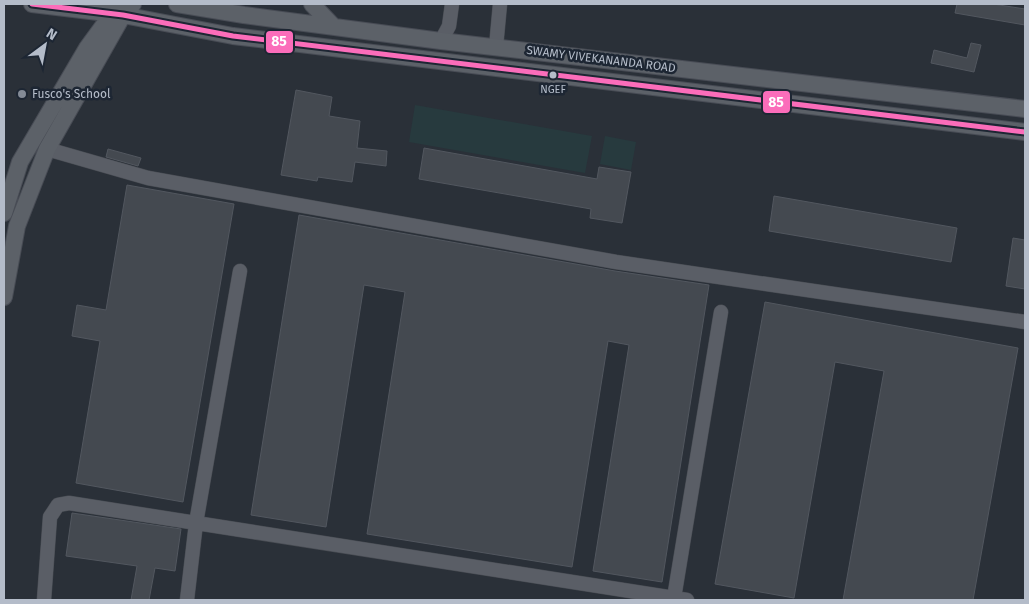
<svg xmlns="http://www.w3.org/2000/svg" width="1029" height="604" font-family="'Fira Sans',sans-serif">
<style>
.green{fill:#273a3e}
.building{fill:#444950;stroke:#52575f}
.lines{fill:none;stroke-linecap:round;stroke-linejoin:round}
.minor-casing{stroke:#484c53;stroke-width:15}
.major-casing{stroke:#484c55;stroke-width:18}
.minor{stroke:#5a5e66;stroke-width:14}
.major{stroke:#5c6168;stroke-width:16}
.bus-1-casing{stroke:#1d2633;stroke-width:9}
.bus-1{stroke:#fb6dba;stroke-width:5}
.bus-dot{fill:#b4bcc9;stroke:#1d2633;stroke-width:2}
.poi-dot{fill:#848b96;stroke:#1d2633;stroke-width:2}
.labels{text-anchor:middle;dominant-baseline:central;stroke-width:5;stroke-linejoin:round;paint-order:stroke}
.bus-label{font-size:11px;fill:#b4bcc9;stroke:#1d2633}
.street-label{font-size:12px;fill:#b4bcc9;stroke:#1d2633}
.poi-label{font-size:12px;fill:#b4bcc9;stroke:#1d2633;text-anchor:start}
.line-badge{stroke:#1d2633;stroke-width:2}
.badge-label{font-size:14px;text-anchor:middle;font-weight:bold;fill:#fff}
</style>
<rect width="100%" height="100%" fill="#2a3038"/>
<path class="green" d="M415,105L592,136L585,173L409,142Z
M605,136L636,142L631,170L600,164Z"/>
<path class="building" d="M957,4H993L1025,9V25L955,13Z
M971,43L981,45L974,72L931,63L934,50L967,58Z
M296,90L332,97L329,116L360,121L357,148L387,151L386,166L355,162L352,182L318,177L317,181L281,175Z
M424,148L597,179L599,167L631,172L622,223L590,218L591,209L419,179Z
M108,149L141,158L138,166L106,157Z
M127,185L234,204L183,502L76,483L100,341L72,336L77,305L106,310Z
M774,196L957,228L951,262L769,231Z
M299,215L615,271L709,285L662,582L593,571L629,345L608,341L572,567L367,534L405,292L364,285L326,527L251,515Z
M1013,238L1025,240V289L1006,286Z
M765,302L1018,348L973,600H843L884,371L835,362L794,598L715,584Z
M72,513L181,529L175,571L155,568L149,600H131L137,566L66,556Z"/>
<g class="lines">
<g class="minor-casing">
<path id="minor" d="M441,41L449,26L452,4
M496,47L500,4
M47,149L148,178L616,262L1025,322
M674,598L721,312
M44,600L50,517L58,505L69,503L687,600
M187,600L196,523L240,271"/>
</g>
<g class="major-casing">
<path id="major" d="M32,4L123,15L233,36L1025,132
M177,4L244,15L441,41L1025,109
M312,4L333,26
M4,213L20,162L87,48L117,7
M4,297L17,226L47,149L123,15L133,4"/>
</g>
<use href="#minor" class="minor"/>
<use href="#major" class="major"/>
<g class="bus-1-casing">
<path id="bus-1" d="M32,4L123,15L233,36L1025,132"/>
</g>
<use href="#bus-1" class="bus-1"/>
</g>
<circle class="bus-dot" cx="553" cy="75" r="4.5"/>
<circle class="poi-dot" cx="22" cy="94" r="5"/>
<g class="labels">
<g class="bus-label">
<text x="553" y="89">NGEF</text>
</g>
<g class="street-label">
<text transform="translate(601 59) rotate(7)">SWAMY VIVEKANANDA ROAD</text>
</g>
<g class="poi-label">
<text x="32" y="94">Fusco's School</text>
</g>
</g>
<g class="line-badge">
<rect x="265" y="30" width="29" height="24" rx="5" fill="#fb6dba"/>
<rect x="762" y="90" width="29" height="24" rx="5" fill="#fb6dba"/>
</g>
<g class="badge-label">
<text x="279" y="46">85</text>
<text x="776" y="107">85</text>
</g>
<rect width="1029" height="604" fill="none" stroke="#b4bcc9" stroke-width="10"/>
<g transform="translate(45 45) rotate(32)" stroke="#1d2633" stroke-width="4" paint-order="stroke">
<path d="M0-4L9 19L0 12L-9 19Z" fill="#b4bcc9"/>
<text y="-8" font-size="14" font-weight="bold" text-anchor="middle" fill="#b4bcc9">N</text>
</g>
</svg>
